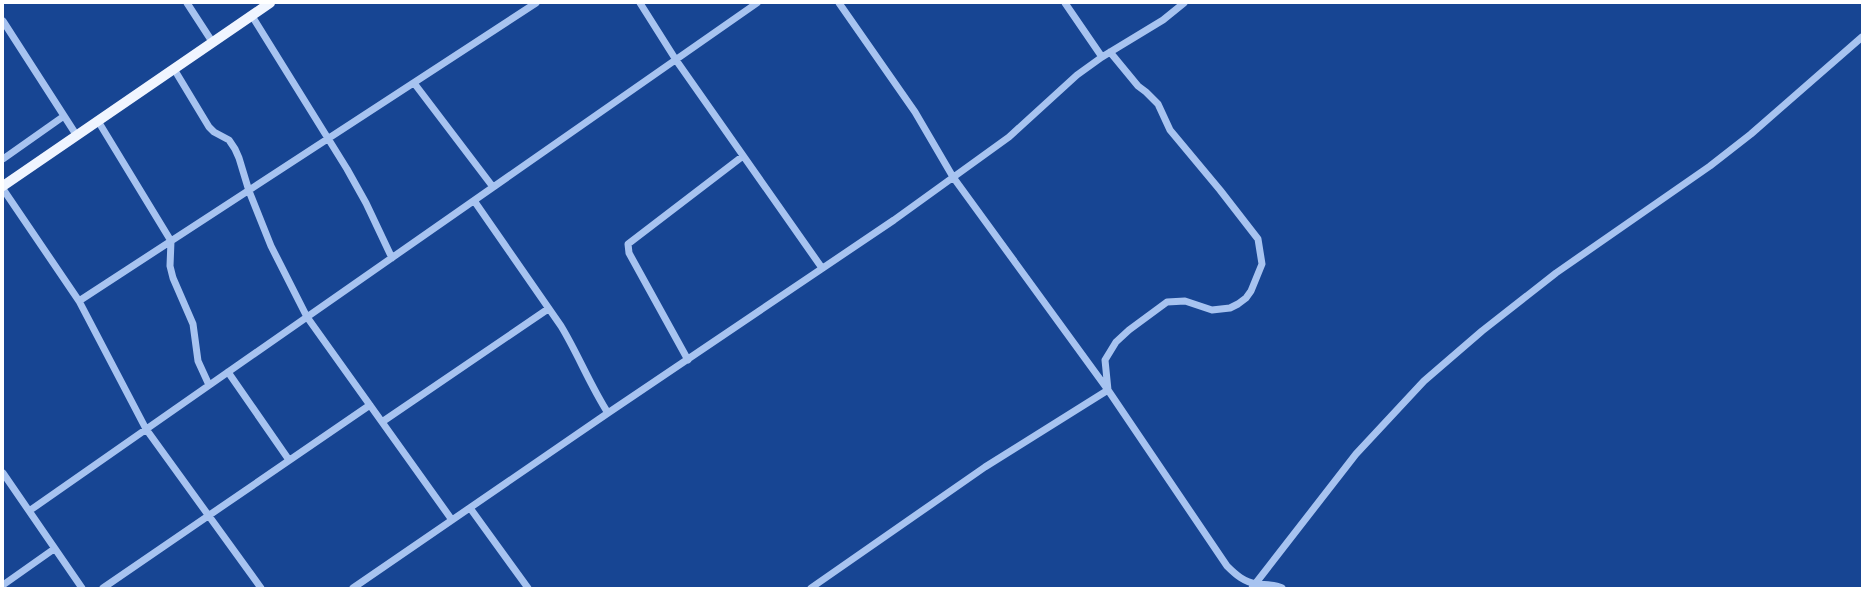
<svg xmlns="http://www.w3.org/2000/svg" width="1865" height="591" font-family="'Fira Sans Condensed',sans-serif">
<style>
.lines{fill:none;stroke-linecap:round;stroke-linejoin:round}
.minor{stroke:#a7c3f0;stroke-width:7}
.major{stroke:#f0f5ff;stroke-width:10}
</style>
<rect width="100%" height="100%" fill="#174593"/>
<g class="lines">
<path class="minor" d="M187,3L213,43
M640,3L676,60L822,268
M839,3L915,112L953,177L1108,390L1227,566C1236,575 1244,582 1257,584C1265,585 1274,584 1282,588
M1065,3L1102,57
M252,16L347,169L366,203L392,258
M3,21L77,136
M174,69L209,127L214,132L229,140L235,149L239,158L249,191L271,246L307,317L452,520
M414,83L493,187
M98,121L171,241L170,266L173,278L193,324L198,361L209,385
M3,159L64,116
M3,189L79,301L146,429L261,588
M475,202L561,326C578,354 590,385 608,413
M79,301L536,3
M688,360L629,253L628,244L743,156
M228,372L289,460
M382,422L548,309
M3,473L82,588
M470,508L528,588
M29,511L757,3
M3,585L54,549
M103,588L370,405
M353,588L608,413L894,220L1009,137L1077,75L1102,57L1163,20L1184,3
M811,588L985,467L1108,390L1105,360L1116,342L1129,330L1167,302L1185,301L1212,310L1230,308L1238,304L1246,298L1251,291L1262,264L1258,239L1220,190L1170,130L1158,104L1146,92L1138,86L1110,52
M1252,588L1356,454L1424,381L1482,331L1556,273L1710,166L1751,134L1862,37"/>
<path class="major" d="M3,186L270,3"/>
</g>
<rect width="1865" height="591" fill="none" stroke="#ffffff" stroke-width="8"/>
</svg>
